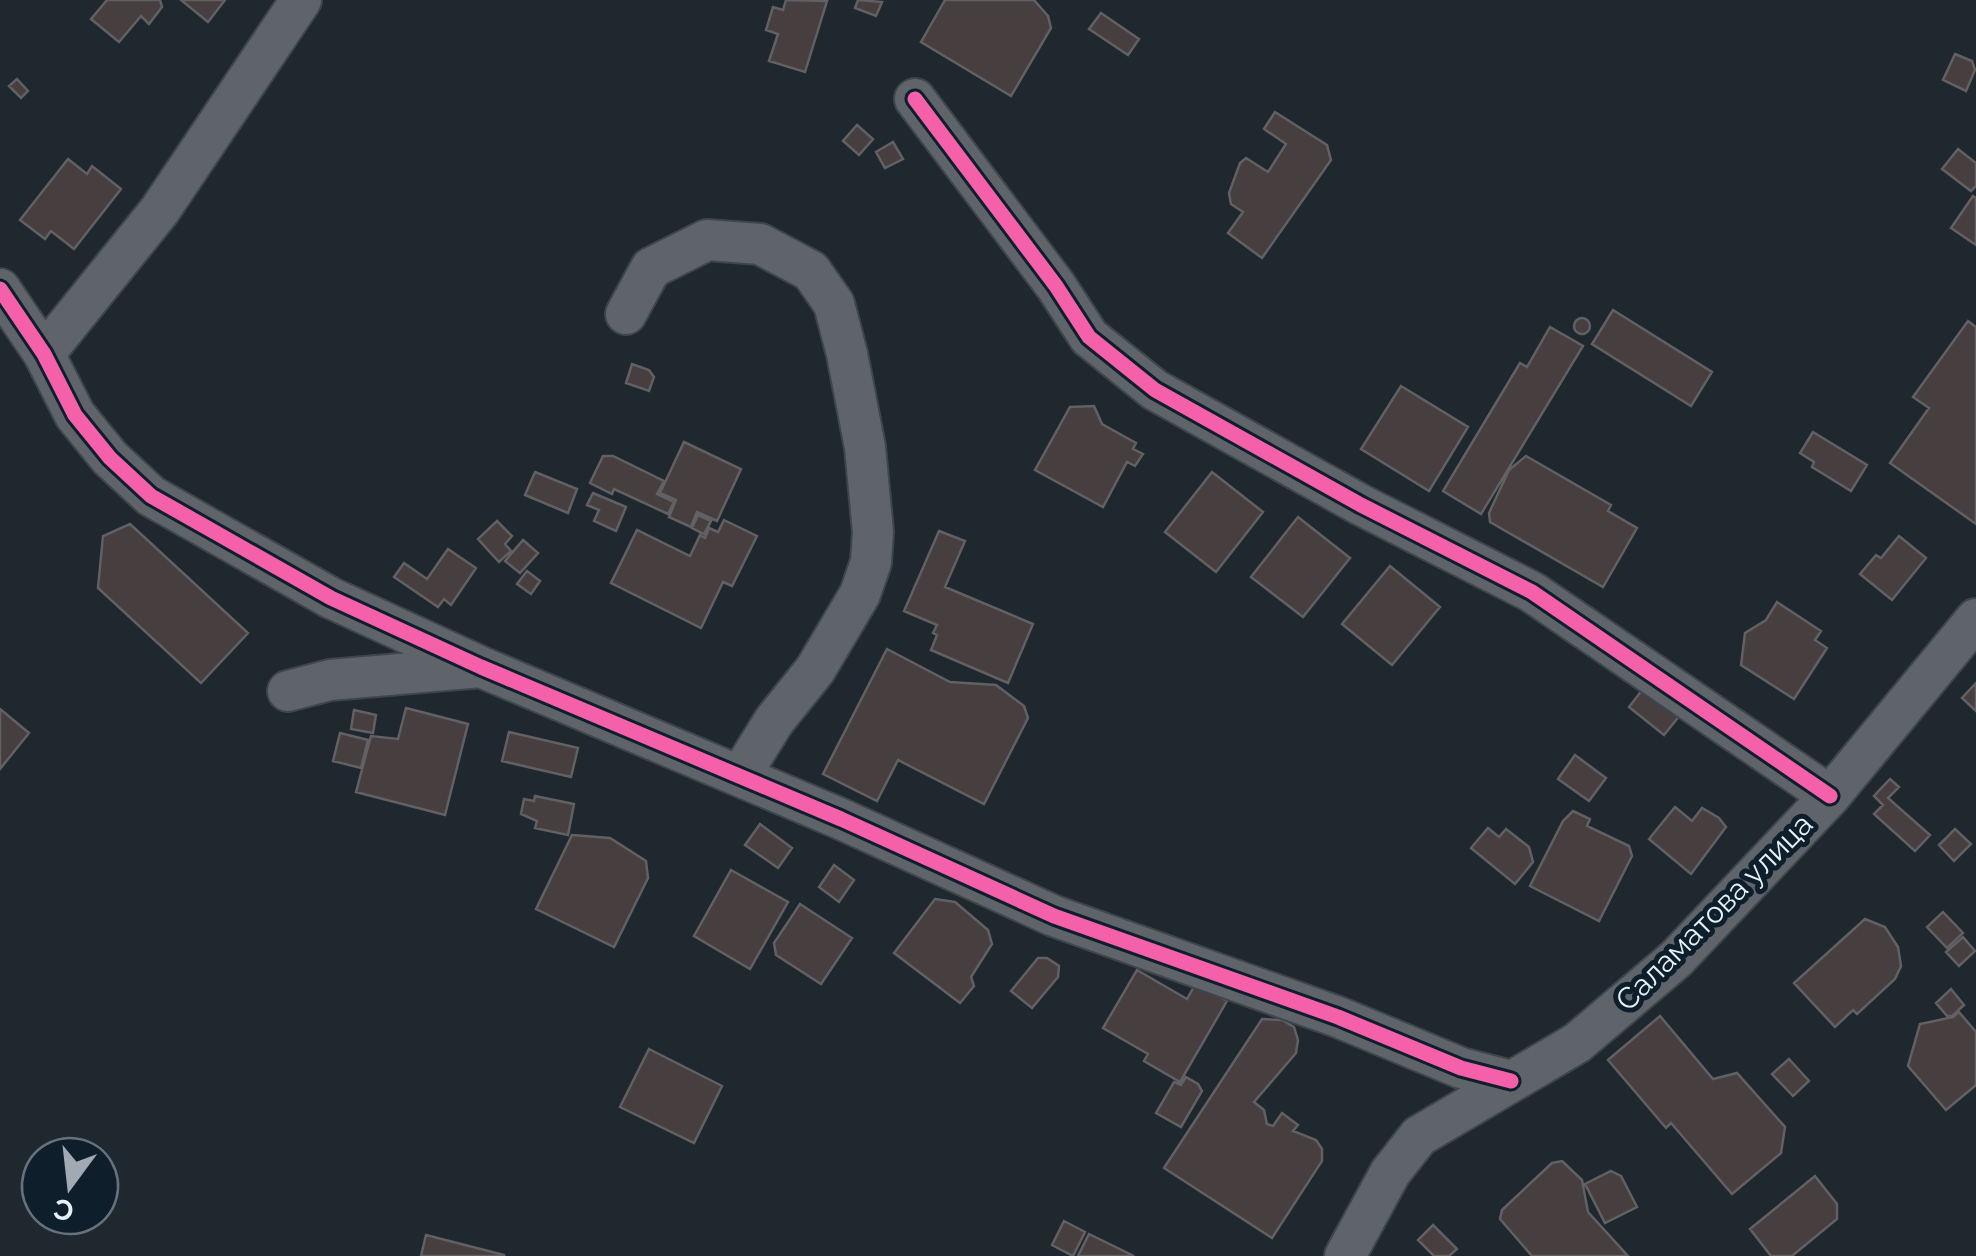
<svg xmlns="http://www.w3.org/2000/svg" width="1976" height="1256" font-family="Raleway,sans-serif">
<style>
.building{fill:#463e3f;stroke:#616062;stroke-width:2.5}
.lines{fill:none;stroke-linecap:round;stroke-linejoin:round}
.minor-casing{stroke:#3e454c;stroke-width:44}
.minor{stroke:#5e646a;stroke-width:40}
.cycleway-casing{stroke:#0f1e2b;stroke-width:21}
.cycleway{stroke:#f560ab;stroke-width:15}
.labels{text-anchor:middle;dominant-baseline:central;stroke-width:10;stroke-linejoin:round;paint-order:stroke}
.street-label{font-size:30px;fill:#e7f1fa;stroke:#0f1e2b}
</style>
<rect width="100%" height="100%" fill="#1f272f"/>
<path class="building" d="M107,0H160L162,7L149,24L141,16L119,42L91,19Z
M181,0H225L208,22Z
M786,0L827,1L805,72L769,61L778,34L766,30L773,7L783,10Z
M858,0L882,2L876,16L855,8Z
M945,0H1034L1048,16L1051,28L1011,96L921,42Z
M1101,13L1139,39L1128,55L1089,29Z
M1955,54L1972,61L1975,70L1966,91L1943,80Z
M17,79L28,91L21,98L9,86Z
M1275,112L1327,145L1331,160L1262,258L1228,233L1243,212L1231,204L1229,193L1240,163L1246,158L1268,172L1286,144L1264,129Z
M857,125L873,139L859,155L843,141Z
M893,142L903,159L885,168L876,152Z
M1958,149L1976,163V186L1971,191L1942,169Z
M68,159L87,174L92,166L121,189L74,249L51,231L45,239L20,220Z
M1973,196L1976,198V245L1951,228Z
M1613,310L1712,372L1691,406L1592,344Z
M1574 326a8 8 0 1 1 16 0a8 8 0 1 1-16 0Z
M1968,321L1976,327V524L1890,463L1929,408L1913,397Z
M1550,327L1583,346L1481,514L1443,491L1520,363L1527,367Z
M632,364L649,370L654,377L649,391L626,383Z
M1401,386L1468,427L1429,491L1361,449Z
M1094,406L1102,424L1136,443L1133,449L1143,454L1135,466L1127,462L1103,507L1035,470L1070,407Z
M1813,432L1867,465L1851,491L1812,467L1814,462L1800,453Z
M684,442L741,469L717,521L697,512L691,527L669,517L676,500L660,493Z
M603,456H613L664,481L657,494L674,502L668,514L614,489L612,494L590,483Z
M1526,456L1611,505L1608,511L1637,528L1603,587L1490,522L1489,513L1509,470Z
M535,472L577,489L568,513L525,495Z
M1212,472L1263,512L1216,572L1165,532Z
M593,493L626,507L616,531L594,521L599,510L587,505Z
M698,515L711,521L704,534L692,528Z
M1298,517L1350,558L1303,617L1251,577Z
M724,520L757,536L732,586L723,582L701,628L611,583L637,530L690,556L700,535L705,538L709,528L718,532Z
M497,521L512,536L505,544L511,551L499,562L478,539Z
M130,524L248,633L201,683L98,588L103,536Z
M939,531L965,541L945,587L1033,624L1008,683L931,650L937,635L933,633L937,625L904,611Z
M1899,536L1926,558L1892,600L1860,574L1876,555L1881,558Z
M523,540L538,553L520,573L505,561Z
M448,549L476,568L451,605L444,599L438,607L394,577L404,563L427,579Z
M1390,566L1440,607L1392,665L1342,624Z
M527,571L540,581L531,594L517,584Z
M1777,602L1821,631L1815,640L1827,648L1794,699L1741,665L1745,633L1766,620Z
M887,649L950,682L996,685L1024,706L1028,718L984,804L898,760L877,801L823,774Z
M1976,683V711L1962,698Z
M1646,685L1681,714L1664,735L1629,707Z
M406,708L468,724L445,815L356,792L371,736L398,739Z
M0,709L29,733L0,769Z
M354,710L376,715L373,733L351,729Z
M509,732L578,748L571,777L502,761Z
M340,733L368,740L361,768L333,761Z
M1575,755L1606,778L1589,801L1558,779Z
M1890,779L1899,787L1888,798L1930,835L1915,851L1874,814L1883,805L1874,796Z
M535,796L574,804L568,835L535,828L537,821L521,814L524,799L534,801Z
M1675,807L1692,821L1702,808L1719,818L1726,827L1691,874L1649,839Z
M1573,811L1590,819L1587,826L1629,846L1632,856L1599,921L1530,886L1563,821Z
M760,824L792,848L778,868L745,845Z
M1488,828L1499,837L1506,829L1529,847L1533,862L1515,884L1471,848Z
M1955,829L1971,844L1954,861L1939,845Z
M572,835L610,838L646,861L648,878L614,947L536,909Z
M834,865L854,880L839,902L819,887Z
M731,870L788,902L750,969L694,936Z
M935,899L955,902L988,930L992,944L971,977L974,986L960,1003L894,953Z
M800,904L852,938L821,984L776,955L774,943Z
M1943,912L1963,933L1947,948L1927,927Z
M1865,919L1885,927L1898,947L1901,966L1895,979L1857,1014L1853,1010L1835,1027L1794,983Z
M1963,937L1975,951L1959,966L1946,952Z
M1038,958H1047L1059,966L1058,977L1032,1008L1011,991Z
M1137,970L1187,999L1196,983L1227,1001L1180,1082L1144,1061L1148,1054L1103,1028Z
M1951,989L1964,1005L1952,1016H1947L1936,1003Z
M1959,1012L1976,1032V1085L1946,1110L1908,1066L1920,1024L1953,1017Z
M1660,1016L1713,1079L1737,1073L1785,1127L1781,1153L1732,1194L1671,1123L1666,1128L1608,1060Z
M1262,1019L1282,1020L1294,1027L1298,1040L1296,1053L1254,1102L1264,1110L1267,1124L1273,1126L1282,1113L1298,1125L1293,1131L1316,1140L1322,1149V1161L1272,1238L1164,1168Z
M649,1049L722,1086L694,1143L620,1107Z
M1789,1059L1809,1081L1793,1096L1772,1074Z
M1186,1077L1198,1084L1202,1091L1181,1127L1156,1113L1174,1082L1181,1085Z
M1562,1161L1582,1180L1588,1212L1628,1256H1532L1500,1219L1502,1210L1552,1163Z
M1611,1171L1621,1176L1637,1207L1605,1223L1585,1184Z
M1815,1176L1837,1204V1219L1792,1256H1771L1750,1229Z
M1064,1221L1085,1232L1073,1256L1052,1245Z
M1433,1225L1457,1249L1449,1256H1434L1418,1240Z
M1089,1234L1134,1256H1078Z
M426,1235L504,1255V1256H421Z"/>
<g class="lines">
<g class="minor-casing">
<path id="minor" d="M915,99L1056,286L1089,337L1155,390L1361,505L1532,592L1830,796
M0,289L44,354L75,415L110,458L151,496L331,598L481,667L841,819L1054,916L1338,1017L1461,1068L1511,1081
M626,314L651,268L707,240L760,244L811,271L834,304L847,354L865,447L873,532L871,562L860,594L815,670L774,721L740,776
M44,354L160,210L301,0
M288,691L330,680L481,667
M1345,1256L1390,1173L1419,1136L1577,1043L1676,959L1830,796L1976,619"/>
</g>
<use href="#minor" class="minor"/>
<g class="cycleway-casing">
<path id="cycleway" d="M915,99L1056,286L1089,337L1155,390L1361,505L1532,592L1830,796
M0,289L44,354L75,415L110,458L151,496L331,598L481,667L841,819L1054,916L1338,1017L1461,1068L1511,1081"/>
</g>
<use href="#cycleway" class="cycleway"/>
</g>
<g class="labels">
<g class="street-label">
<text transform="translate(1714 912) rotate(-45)">Саламатова улица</text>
</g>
</g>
<g transform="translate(70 1186) rotate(195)"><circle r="48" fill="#0f1e2b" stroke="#65727e" stroke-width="2.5"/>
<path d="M0-8L18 38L0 25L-18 38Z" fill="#a1aab3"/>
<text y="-15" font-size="28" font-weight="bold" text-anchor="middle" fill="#e7f1fa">С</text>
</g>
</svg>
